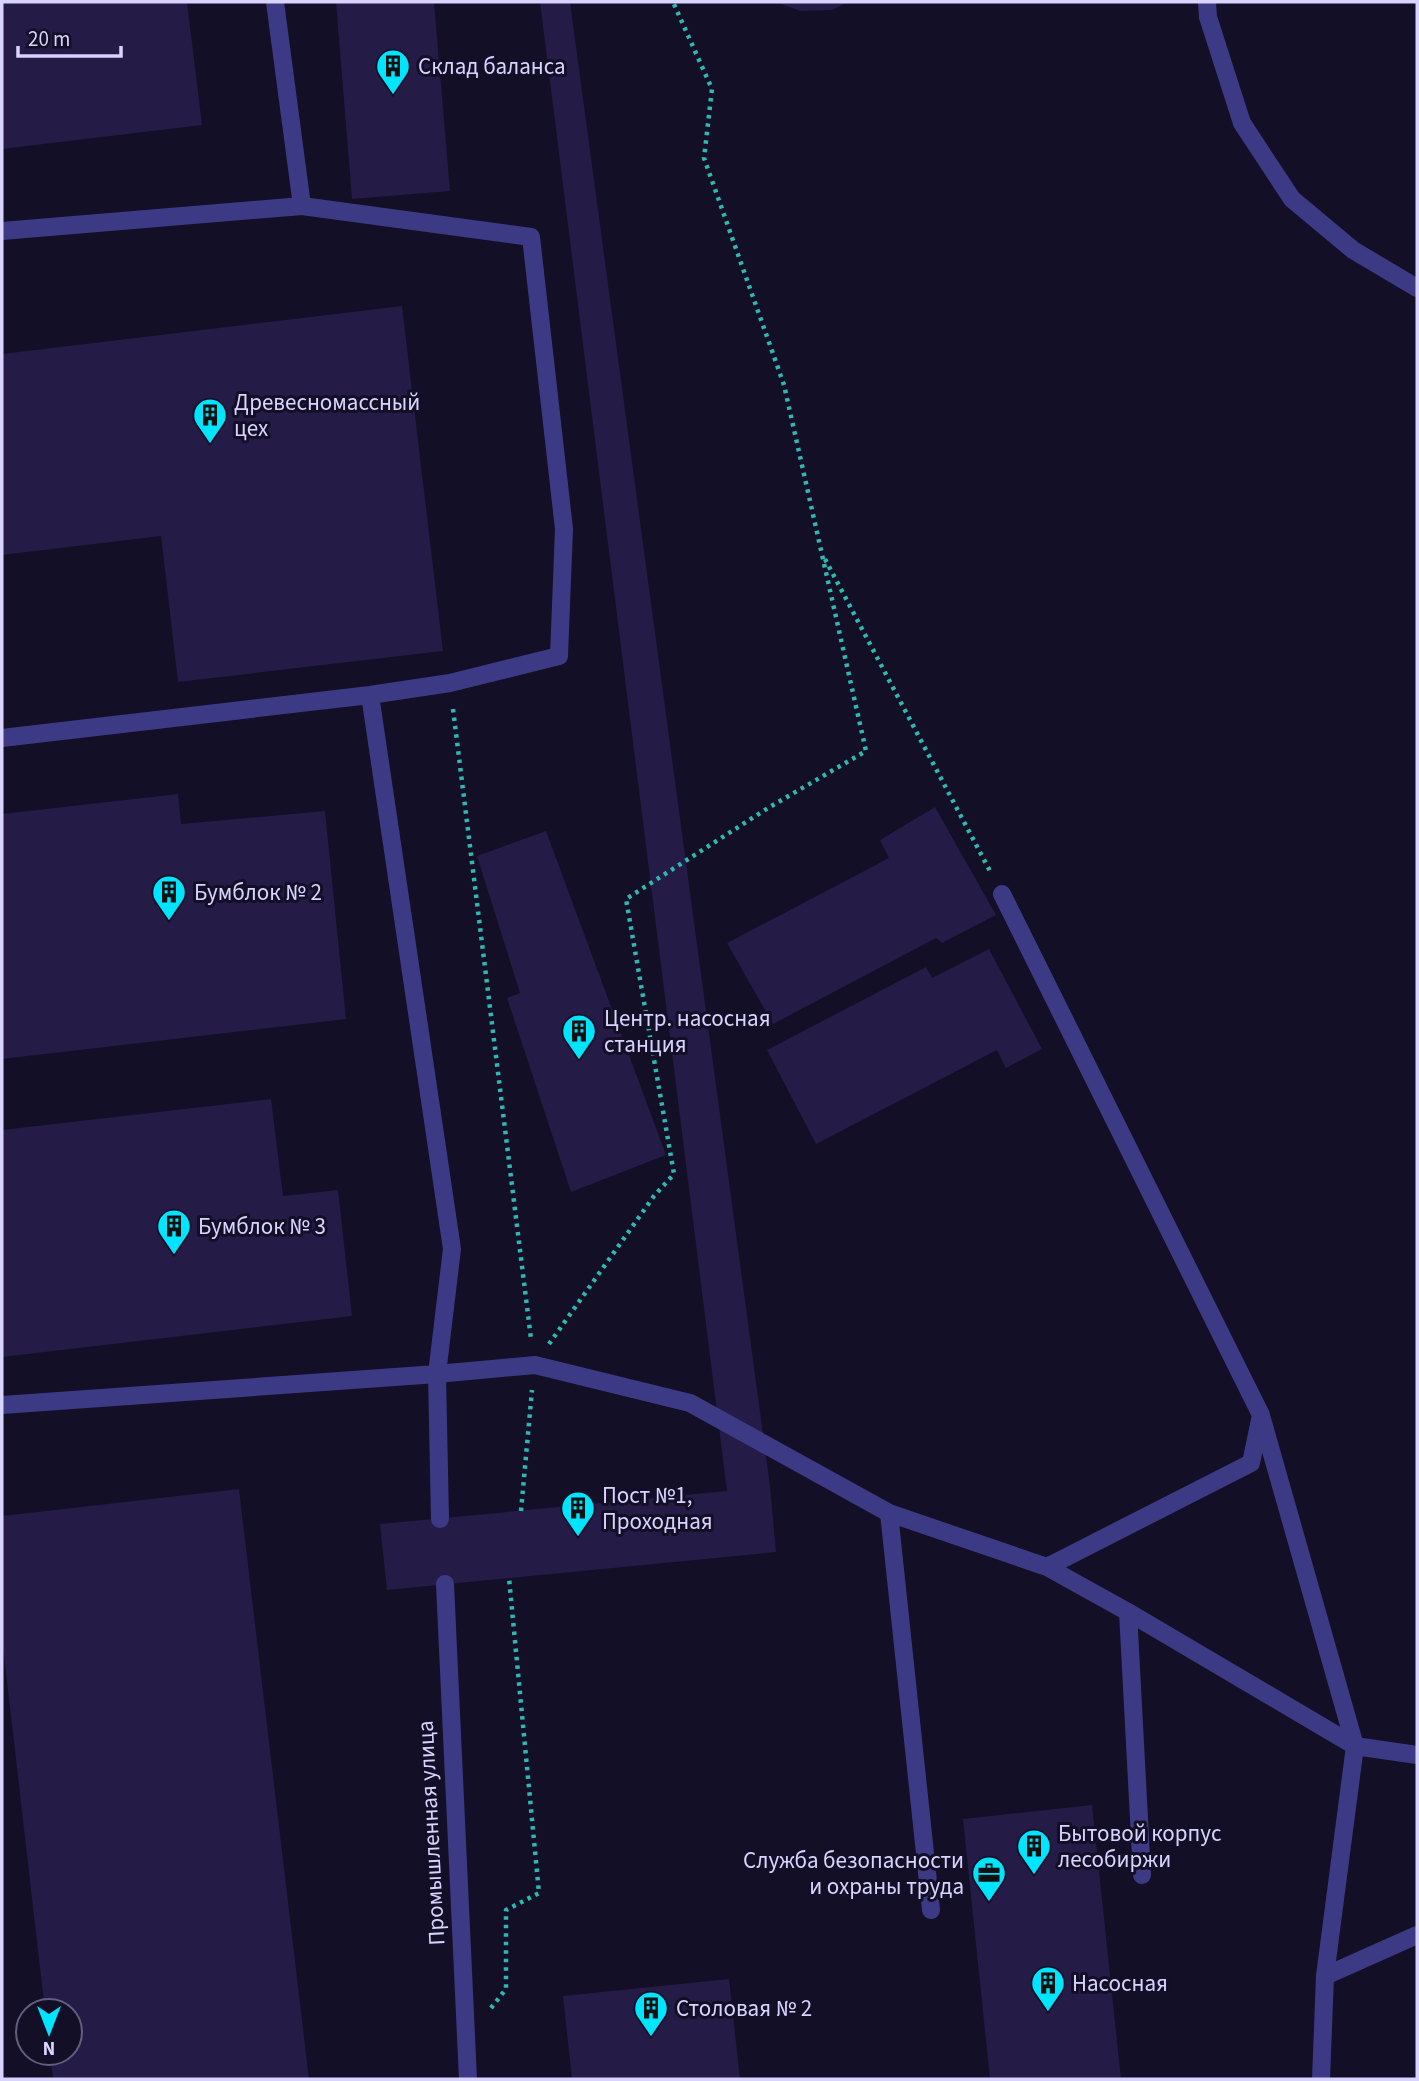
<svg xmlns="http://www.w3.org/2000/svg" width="1419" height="2081" font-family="'Source Sans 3',sans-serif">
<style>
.building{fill:#241b47}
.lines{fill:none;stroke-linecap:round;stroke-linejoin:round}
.path{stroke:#2fb8b0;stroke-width:4.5;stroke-dasharray:3.5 5;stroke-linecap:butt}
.lane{stroke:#3d3a85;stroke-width:18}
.labels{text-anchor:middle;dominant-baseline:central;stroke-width:6;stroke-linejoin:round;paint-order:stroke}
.poi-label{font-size:23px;fill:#d9d4ff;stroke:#130f26;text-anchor:start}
.street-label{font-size:23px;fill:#d9d4ff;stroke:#130f26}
</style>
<rect width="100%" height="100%" fill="#130f26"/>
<path class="building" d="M2,2H187L202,125L2,149Z
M336,2H434L450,191L352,199Z
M540,2H570L770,1486L776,1552L387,1590L380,1524L727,1491Z
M775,2H848L832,10L801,11Z
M402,306L443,651L178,682L161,536L2,555V354Z
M178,794L181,824L325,811L346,1019L2,1059V814Z
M935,807L996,915L942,943L936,938L773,1024L727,943L889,858L880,840Z
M546,831L666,1155L571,1192L507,998L520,993L477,856Z
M989,949L1042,1049L1006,1068L997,1050L816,1144L767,1050L926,967L932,978Z
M271,1099L283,1196L338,1190L352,1316L2,1357V1130Z
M239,1489L309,2079H53L50,2053H70V2011H45L2,1638V1516Z
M1092,1805L1121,2079H990L963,1819Z
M729,1979L740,2079H572L563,1996Z"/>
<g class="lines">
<path class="path" d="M825,559L991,873
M453,709L531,1339
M549,1344L654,1196L674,1174L626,899L768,808L866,751L784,385L704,158L712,89L673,2
M521,1511L532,1390
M491,2008L506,1989V1910L539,1893L509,1578"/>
<path class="lane" d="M1207,2L1208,17L1242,123L1292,199L1353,250L1417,288
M2,231L302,206
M370,695L452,1249L437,1374L440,1519
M2,738L370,695L450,683L559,656L564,529L531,237L302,206L275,2
M1002,894L1261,1415L1251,1463L1047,1567
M2,1405L437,1374L535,1365L690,1403L889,1513L1047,1567L1128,1612L1355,1746L1417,1755
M1262,1419L1355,1746L1325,1976L1321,2079
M889,1513L931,1910
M445,1584L468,2079
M1128,1612L1142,1875
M1325,1976L1417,1935"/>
</g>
<defs>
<g id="building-pin" transform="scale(1.75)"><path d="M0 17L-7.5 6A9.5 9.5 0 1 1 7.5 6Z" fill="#00e5ff" stroke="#130f26"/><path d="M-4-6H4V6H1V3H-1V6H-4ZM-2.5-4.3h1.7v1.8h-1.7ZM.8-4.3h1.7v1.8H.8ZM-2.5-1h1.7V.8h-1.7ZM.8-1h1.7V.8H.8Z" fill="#111"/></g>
<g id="office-pin" transform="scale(1.75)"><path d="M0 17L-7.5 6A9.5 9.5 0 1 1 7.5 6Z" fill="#00e5ff" stroke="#130f26"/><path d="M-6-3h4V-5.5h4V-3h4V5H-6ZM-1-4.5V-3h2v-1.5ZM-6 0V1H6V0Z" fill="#111"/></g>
</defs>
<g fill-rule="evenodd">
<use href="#building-pin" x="393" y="66"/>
<use href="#building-pin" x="210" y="415"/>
<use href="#building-pin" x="169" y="892"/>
<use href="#building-pin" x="579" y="1031"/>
<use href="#building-pin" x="174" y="1226"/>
<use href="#building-pin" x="578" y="1508"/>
<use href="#building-pin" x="1034" y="1846"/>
<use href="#office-pin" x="989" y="1873"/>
<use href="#building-pin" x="1048" y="1983"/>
<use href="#building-pin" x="651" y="2008"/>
</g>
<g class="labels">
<g class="poi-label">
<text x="418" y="66">Склад баланса</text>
<text x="234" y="402">Древесномассный<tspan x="234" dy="26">цех</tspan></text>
<text x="194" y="892">Бумблок № 2</text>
<text x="604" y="1018">Центр. насосная<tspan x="604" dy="26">станция</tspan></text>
<text x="198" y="1226">Бумблок № 3</text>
<text x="602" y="1495">Пост №1,<tspan x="602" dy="26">Проходная</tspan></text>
<text x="1058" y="1833">Бытовой корпус<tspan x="1058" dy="26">лесобиржи</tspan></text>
<text x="964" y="1860" text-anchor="end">Служба безопасности<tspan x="964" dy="26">и охраны труда</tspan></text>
<text x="1072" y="1983">Насосная</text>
<text x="676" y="2008">Столовая № 2</text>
</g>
<g class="street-label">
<text transform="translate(431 1833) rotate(-93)">Промышленная улица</text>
</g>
</g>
<rect width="1419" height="2081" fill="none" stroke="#d9d4ff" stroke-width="7"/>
<g transform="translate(49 2032) rotate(180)"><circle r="33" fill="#130f26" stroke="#625e7d" stroke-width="2"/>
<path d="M0-5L12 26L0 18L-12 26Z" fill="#00e5ff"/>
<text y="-10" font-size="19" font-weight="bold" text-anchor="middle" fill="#d9d4ff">N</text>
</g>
<path d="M18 46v10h103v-10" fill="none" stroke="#d9d4ff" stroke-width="3.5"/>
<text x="28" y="46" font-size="21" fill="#d9d4ff" stroke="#130f26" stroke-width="5" paint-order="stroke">20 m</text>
</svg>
